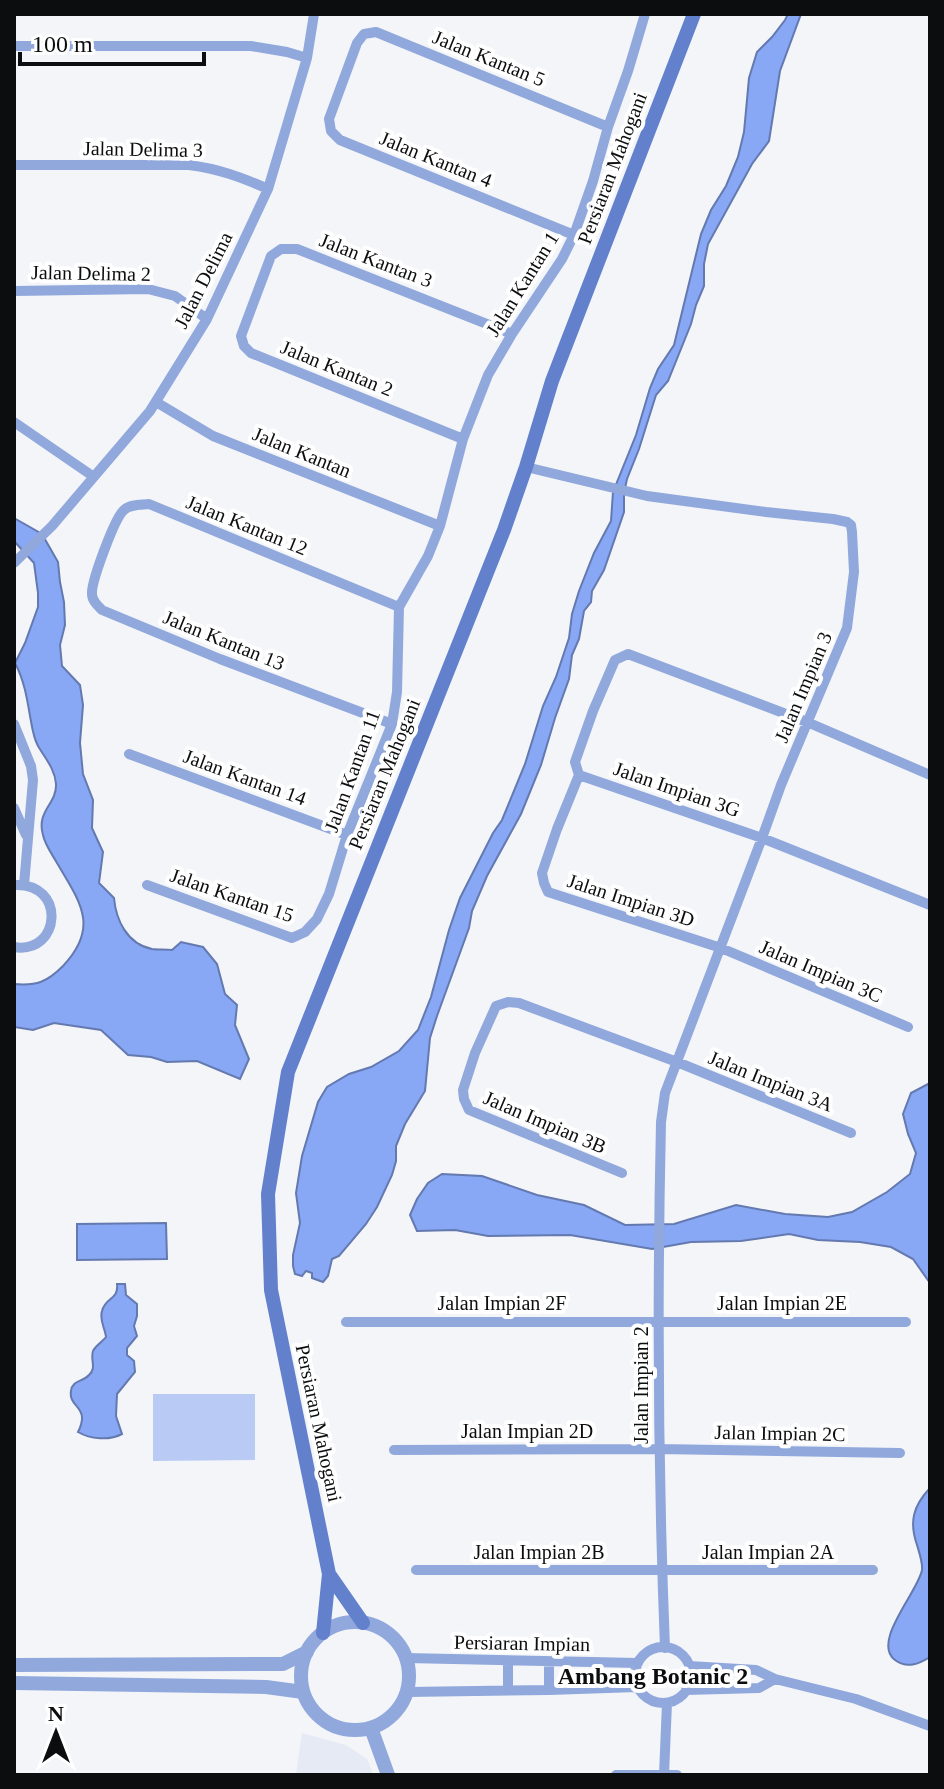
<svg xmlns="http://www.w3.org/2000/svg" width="944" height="1789" font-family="'Times New Roman',serif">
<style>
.built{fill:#e5eaf5}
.green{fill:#b9cbf4}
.water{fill:#88a7f4;stroke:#6379af;stroke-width:2}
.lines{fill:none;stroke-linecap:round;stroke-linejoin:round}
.minor{stroke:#91a8dc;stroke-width:10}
.tertiary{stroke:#91a8dc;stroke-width:14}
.secondary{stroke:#6280cc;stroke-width:14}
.labels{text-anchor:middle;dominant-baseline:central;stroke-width:8;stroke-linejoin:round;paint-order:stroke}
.street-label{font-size:20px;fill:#0c0d0e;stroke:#fff}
.quarter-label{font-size:24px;font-weight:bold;fill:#0c0d0e;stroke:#fff}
</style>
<rect width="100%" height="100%" fill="#f3f5f9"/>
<path class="built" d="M302,1733L346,1745L367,1759L373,1775H296Z"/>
<path class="green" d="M153,1394H255V1460L153,1461Z"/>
<path class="water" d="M788,14H801L780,71L769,141L752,164L708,244L704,264V286L696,305L691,324L668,381L656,395L639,449L627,479L624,493V512L604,570L592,591L591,602L584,611L579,639L572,655L569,679L555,718L541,765L521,814L487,876L472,911L469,928L437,1016L430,1038L425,1091L405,1124L396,1146V1161L392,1175L377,1207L366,1224L339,1256L332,1259L328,1276L323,1282L312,1278V1273L306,1271L302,1276L295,1274L293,1266V1255L300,1223L296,1193L302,1156L318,1102L327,1087L349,1074L371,1067L399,1051L418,1030L431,997L449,930L460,898L493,833L502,820L525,764L543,706L556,677L569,638L572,614L579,591L594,553L611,521L613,492L636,435L650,388L658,369L674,345L701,234L711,210L726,186L738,157L744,132L749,78L757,52L772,37L785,20Z
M14,518L42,534L58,562L60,582L64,602L65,625L60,645L62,666L80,685L83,705L80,743L83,774L93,800L92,828L103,852L99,883L114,898C116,920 127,944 152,949C158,950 166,949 172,950L181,942L203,947L217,964L225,994L237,1005L235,1025L249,1059L240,1079L197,1061L167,1062L151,1057L128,1055L101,1030L54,1023L33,1030L14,1027V984C37,986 47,982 63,966C100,927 80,902 57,863C52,854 45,845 43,835C36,811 57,804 56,784C55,769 45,758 38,746C33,737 32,726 30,716C27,698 24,680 15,663L25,643L38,607V593L34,563L14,541Z
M930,1083V1283L913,1259L891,1247L860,1242L818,1240L789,1234L741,1241L691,1242L652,1249L570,1235L488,1236L455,1230L417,1231L410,1215L417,1199L428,1183L442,1174L482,1176L537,1195L584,1205L625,1225L674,1224L736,1205L785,1214L828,1217L852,1212L887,1192L910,1174L916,1153L908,1134L903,1114L911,1093Z
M166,1223L167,1259L77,1260V1224Z
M117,1284H125L126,1295L137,1304V1316L134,1326L137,1336L127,1348V1355L134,1361L135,1372L117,1394L116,1416L122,1434C109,1441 90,1439 78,1432C91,1406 68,1408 71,1391C72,1380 83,1382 89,1375C97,1368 90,1360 93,1351C95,1346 102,1342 106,1337C105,1328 99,1320 102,1311C105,1297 119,1300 117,1284Z
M930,1488V1657C919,1664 907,1669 895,1660C871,1642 918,1592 922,1570C923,1563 919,1552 917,1545C909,1522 913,1506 930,1488Z"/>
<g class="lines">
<path class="minor" d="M14,46H251L287,52L307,58
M14,165H189C219,169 241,177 268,189
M574,235L340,140L331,131L329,119L357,43L364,34L376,32L608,127
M14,291L148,289L175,296L207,319
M156,402L213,436L440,526
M14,422L94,477
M463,439L251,353L244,346L241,336L271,256L281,249H297L512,334
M526,467L647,496L766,512L833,519L847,522L851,525L852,532L854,572L847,628L781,785L762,838L665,1093L661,1122C657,1297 658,1472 665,1648
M14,563L52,526L150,411L207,319L268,189L307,58L314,14
M14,724L31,766L33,780L24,885
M392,724L220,659L102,610C98,606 92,601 92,594C91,582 115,517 124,510C130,504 141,505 149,504L399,607
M129,754L347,835
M579,775L762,838L930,905
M14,808L26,835
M14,885C67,882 61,955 14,947
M147,885L292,938L305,932L317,919L329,894L347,835L392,724L397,692L399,607L428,556L440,526L463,439L488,375L512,334L562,259L574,235L593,181L608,127L628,71L645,14
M908,1027L721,948L548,892L544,883L542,873L557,829L579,775L575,762L593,711L615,660L628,654L807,722L930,775
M622,1173L469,1110L464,1099L463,1090L475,1053L496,1006L508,1002L519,1003L677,1062L851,1133
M346,1322H906
M394,1450L659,1449L900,1453
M416,1570H873
M635 1675a28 28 0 1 1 56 0a28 28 0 1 1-56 0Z
M406,1658L638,1663
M508,1661V1690
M549,1662V1690
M689,1666L756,1670L775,1679L856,1699L930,1726
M686,1690L759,1688L775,1679
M407,1692L549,1690L637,1687
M616,1775H677
M664,1775L667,1703"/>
<path class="tertiary" d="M301 1676a54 54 0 1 1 108 0a54 54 0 1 1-108 0Z
M14,1665L283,1664L307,1652
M14,1683L266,1687L303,1692
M371,1728L388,1775"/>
<path class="secondary" d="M329,1574L363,1623
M323,1633L329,1574L271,1290L268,1194L288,1072L504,530L526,467L552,381L694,14"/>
</g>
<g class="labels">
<g class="street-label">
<text transform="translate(489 58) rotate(22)">Jalan Kantan 5</text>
<text transform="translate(143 149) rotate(1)">Jalan Delima 3</text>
<text transform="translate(436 159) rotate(22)">Jalan Kantan 4</text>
<text transform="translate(612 168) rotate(-69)">Persiaran Mahogani</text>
<text transform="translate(376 260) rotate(21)">Jalan Kantan 3</text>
<text transform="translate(91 273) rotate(1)">Jalan Delima 2</text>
<text transform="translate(203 280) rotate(-63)">Jalan Delima</text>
<text transform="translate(522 284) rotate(-58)">Jalan Kantan 1</text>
<text transform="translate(337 368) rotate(22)">Jalan Kantan 2</text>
<text transform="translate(302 452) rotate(22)">Jalan Kantan</text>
<text transform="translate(247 525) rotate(22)">Jalan Kantan 12</text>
<text transform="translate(224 640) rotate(22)">Jalan Kantan 13</text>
<text transform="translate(803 687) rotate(-67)">Jalan Impian 3</text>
<text transform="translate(352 771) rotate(-70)">Jalan Kantan 11</text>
<text transform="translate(384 774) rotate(-68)">Persiaran Mahogani</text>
<text transform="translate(245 777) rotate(20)">Jalan Kantan 14</text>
<text transform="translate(677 789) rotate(19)">Jalan Impian 3G</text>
<text transform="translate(232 895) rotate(19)">Jalan Kantan 15</text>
<text transform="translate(631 900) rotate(18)">Jalan Impian 3D</text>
<text transform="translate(821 971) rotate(23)">Jalan Impian 3C</text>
<text transform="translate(771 1081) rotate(22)">Jalan Impian 3A</text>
<text transform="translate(545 1122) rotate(23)">Jalan Impian 3B</text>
<text x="502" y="1303">Jalan Impian 2F</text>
<text x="782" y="1303">Jalan Impian 2E</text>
<text transform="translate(641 1385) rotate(-90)">Jalan Impian 2</text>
<text transform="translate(319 1423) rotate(78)">Persiaran Mahogani</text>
<text x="527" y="1431">Jalan Impian 2D</text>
<text transform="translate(780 1433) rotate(1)">Jalan Impian 2C</text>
<text x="539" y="1552">Jalan Impian 2B</text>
<text x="768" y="1552">Jalan Impian 2A</text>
<text transform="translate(522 1643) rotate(1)">Persiaran Impian</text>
</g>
<g class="quarter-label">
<text x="653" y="1676">Ambang Botanic 2</text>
</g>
</g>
<rect width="944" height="1789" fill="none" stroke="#0c0d0e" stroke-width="32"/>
<g transform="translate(56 1733)" stroke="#ffffff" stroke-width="6" paint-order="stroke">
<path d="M0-6L14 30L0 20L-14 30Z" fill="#0c0d0e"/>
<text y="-12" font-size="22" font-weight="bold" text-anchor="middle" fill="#0c0d0e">N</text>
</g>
<path d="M20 52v12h184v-12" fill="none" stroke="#0c0d0e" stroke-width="4"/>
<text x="32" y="52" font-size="24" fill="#0c0d0e" stroke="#ffffff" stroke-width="6" paint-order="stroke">100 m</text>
</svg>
